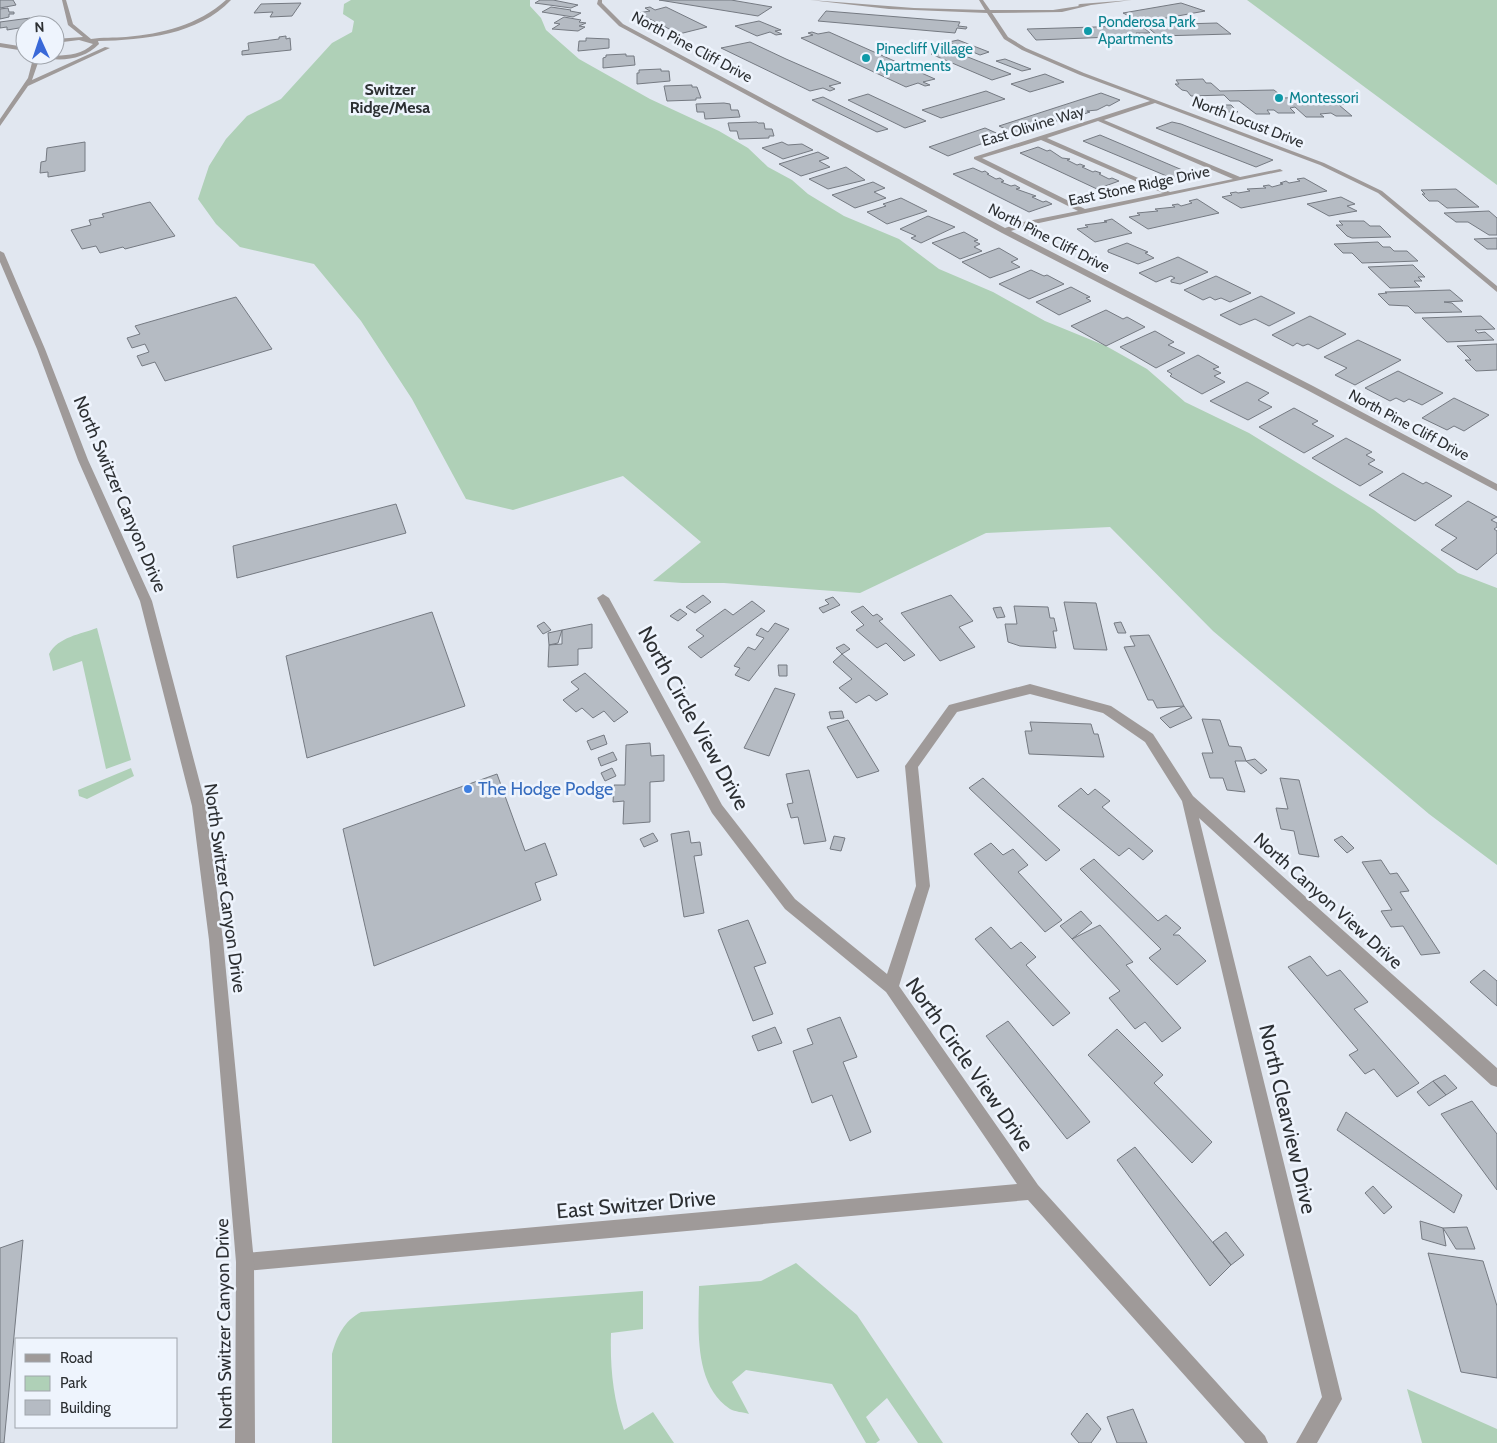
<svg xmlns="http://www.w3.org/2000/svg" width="1497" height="1443" font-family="Cabin,sans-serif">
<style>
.green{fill:#afd0b7}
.building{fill:#b5bbc3;stroke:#757a82}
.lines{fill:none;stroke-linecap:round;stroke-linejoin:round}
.minor{fill:#9f9a99;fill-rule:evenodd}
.tertiary{fill:#9f9a99;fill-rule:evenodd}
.culture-dot{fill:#0f9aa8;stroke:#eef4fd;stroke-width:2}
.shop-dot{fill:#3f7fe0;stroke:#eef4fd;stroke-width:2}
.labels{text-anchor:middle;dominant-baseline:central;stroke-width:5;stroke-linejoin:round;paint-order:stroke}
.far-culture-label{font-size:15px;fill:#0d838f;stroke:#eef4fd;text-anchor:start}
.far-street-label{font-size:15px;fill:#2c2f32;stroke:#eef4fd}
.far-neighbourhood-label{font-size:16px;font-weight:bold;fill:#2c2f32;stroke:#eef4fd}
.street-label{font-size:18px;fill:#2c2f32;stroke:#eef4fd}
.shop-label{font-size:18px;fill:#366cbe;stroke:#eef4fd;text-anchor:start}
.near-street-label{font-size:21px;fill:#2c2f32;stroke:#eef4fd}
</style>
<rect width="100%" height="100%" fill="#e1e7f0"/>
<path class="green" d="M351,0H530V6L541,18L546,30L579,59L650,99L719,131L748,148L768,167L792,180L808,194L844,216L899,239L939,269L993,292L1045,321L1106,346L1147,369L1185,402L1249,433L1374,510L1458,573L1497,588V865L1429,814L1213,631L1110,527L986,533L860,593L724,583H682L653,581L701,542L623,476L513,510L466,499L412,399L361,321L314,264L240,247L216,224L198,199L209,166L226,139L247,116L281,99L332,43L352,32L354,21L343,14L344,4Z
M1247,0H1497V185Z
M97,628L131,760L106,769L82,661L53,671L49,654C58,637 81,634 97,628Z
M131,768L134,776L87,799L79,796L78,790Z
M796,1263L857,1315L943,1443H918L887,1398L866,1417L880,1440L876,1443H866L832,1384L746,1370L732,1382L749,1414C743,1412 735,1412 730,1409C692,1384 699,1324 699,1286L761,1281Z
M643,1291V1329L611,1333C610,1367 613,1398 624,1430L653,1412L674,1443H332V1354C337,1336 344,1321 361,1312Z
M1407,1389L1497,1429V1443H1422Z"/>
<path class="building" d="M0,0H13L16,5L0,8Z
M540,0H553L578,5L571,8L535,3Z
M659,0H731L772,7L758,16Z
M301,3L292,16L270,17L273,12L254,13L261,4Z
M1181,3L1205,11L1150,21L1137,20L1123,13Z
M551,7L571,10L570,11L581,13L573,17L542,12Z
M650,7L655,10L666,7L707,27L679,34L638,13L650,11L645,8Z
M8,8L9,12H14V14H9V17L0,19V9Z
M826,11L960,22L958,26L967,27L966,29L957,28L955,33L818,21Z
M564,17L581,20L579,22L586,23L579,26L585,27L578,31L552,29L560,24L554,23Z
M30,18V22L25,23V27L7,30V27L0,28V22Z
M759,21L781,30L775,31L782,34L776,35L770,32L757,36L735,26Z
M1217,23L1231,34L1158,36L1145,25Z
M1129,26L1132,28H1144L1150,33H1136L1138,36L1036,40L1027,29Z
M812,32L818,34L829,32L935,79L923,82L930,85L925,86L918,83L906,87L801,38L813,35L808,33Z
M286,36V39L290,38L291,50L242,55V51L249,50L248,43L279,39V37Z
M586,38L609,39V48L578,51L579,41H586Z
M958,40L989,52L980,55L949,42Z
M750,42L786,59L841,83L829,86L835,89L830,91L823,88L810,91L721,48Z
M950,50L1011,74L992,80L931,54Z
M626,54V56H634L635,65L603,68V58L606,57V55Z
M1005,59L1031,69L1022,71L996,61Z
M661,69V71H669L670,81L637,84V73H639V70Z
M1045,74L1064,82L1030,92L1011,84Z
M1203,79L1206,83H1211L1220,91L1274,90L1284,98L1328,96L1331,98H1338L1346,104L1339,105L1352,116H1336L1331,113L1320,114L1324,117H1306L1295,107L1290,108L1295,113H1278L1274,110H1267L1270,114H1256L1239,101H1230L1224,95L1191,96L1187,91L1182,90L1175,84H1179L1176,80Z
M692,85V87H697L701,98H696V100L667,101L664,86Z
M986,91L1005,99L941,118L922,110Z
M1101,93L1120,100L1109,106L1107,105L1097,110L1087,111L1090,112L1084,114L1081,113L1074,115L1077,116L1061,119L1064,120L1055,121L1048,123L1051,124L1035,128L1037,129L1031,131L1029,129L1021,132L1024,133L1018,135L999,126Z
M868,94L926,121L905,128L848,100Z
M823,97L888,129L877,132L812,100Z
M724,103L730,104L731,110H738L740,117L705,119L704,112H697L696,104Z
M1220,105H1231L1238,112H1227Z
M757,122L758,123H764L765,129H772L774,136H769V138L739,139L737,131H730L728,123Z
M1172,122L1181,124L1273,160L1256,167L1156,128Z
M985,128L1003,136L948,156L929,147Z
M1100,135L1187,172L1199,175L1181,182L1083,141Z
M85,142V171L48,177V172L40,173L41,162L46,161L47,148Z
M782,142L788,145L802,144L813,150L783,159L762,148Z
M1038,147L1047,151L1050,150L1062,158L1070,159L1067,160L1077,165L1080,164L1085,166L1082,167L1093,172L1095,171L1101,173L1099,174L1109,179L1112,178L1119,181L1097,189L1020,153Z
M818,152L829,158L819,161L830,167L801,176L779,164Z
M846,167L865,180L828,189L809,179Z
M973,168L982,172L985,171L989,174H987L996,179L1000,178L1004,181L1001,182L1011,186L1015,185L1020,188L1016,189L1036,196L1032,197L1043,202L1046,201L1052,204L1029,212L953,174Z
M1304,178L1327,191L1241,208L1222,197L1232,195L1230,193L1236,192L1238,193L1250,191L1247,189L1266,188L1263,186L1269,185L1272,187L1283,184L1280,183L1286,181L1289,183L1300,181L1297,179Z
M873,182L885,188L874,192L886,198L855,208L832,195Z
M1456,189L1479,207L1447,208L1438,201H1429L1422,194H1425L1421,190Z
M1341,197L1355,204L1347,206L1357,211L1329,216L1307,204Z
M901,198L927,211L887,224L867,212L886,206L883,204Z
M1197,199L1219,213L1148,229L1129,217L1140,215L1137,213L1158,211L1155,209L1175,207L1172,205L1178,204L1181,206L1192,203L1189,201Z
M150,202L175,236L125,249L123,247L100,253L96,246L82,249L71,230L91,225L89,220L104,217L102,214Z
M1489,211L1497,218V235H1489L1468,222H1456L1444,213Z
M928,216L955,227L921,243L911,238L916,236L900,229Z
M1112,219L1132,233L1095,242L1077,229L1088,227L1085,225L1107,222L1104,221Z
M1339,221H1364L1370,226H1380L1391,237L1352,238L1347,236L1336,225H1343Z
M964,232L978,240L974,241L980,244L974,247L982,251L960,259L932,243Z
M1497,238V249H1487L1474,239Z
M1378,242L1383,247H1390L1394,251H1407L1418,261L1362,263L1352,253H1343L1334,244Z
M1127,243L1148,252L1145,253L1154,258L1138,264L1108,252V250Z
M999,248L1018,259L1011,262L1020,267L990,278L962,262Z
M1178,257L1208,272L1180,284L1171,282V280L1175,278L1171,276L1156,282L1139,273Z
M1413,265L1425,277H1418L1422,281H1414L1420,287L1390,288L1368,267Z
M1031,270L1044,276L1047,275L1064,284L1029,299L999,284Z
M1216,276L1251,293L1230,302L1221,298L1215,300L1210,297L1203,300L1184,290Z
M1071,287L1090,297L1086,298L1091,301L1059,315L1036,302Z
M1450,290L1463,301L1444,302L1452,303L1462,312L1415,313L1408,306L1389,305L1378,294L1387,293L1385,292Z
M1261,296L1295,313L1269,326L1255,319L1240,325L1220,315Z
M236,297L272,349L165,381L155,362L142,366L137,356L149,352L145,344L132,348L127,338L140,334L135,326Z
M1106,310L1123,319L1127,317L1145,327L1106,346L1071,326Z
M1310,316L1346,334L1318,349L1308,344L1303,346L1297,343L1293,346L1272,335Z
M1481,316L1495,329L1475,330L1478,333L1485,332L1494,340L1447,342L1422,318Z
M1155,331L1174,342L1168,345L1185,353L1156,368L1120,347Z
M1358,340L1401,360L1355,385L1335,375L1347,368L1324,357Z
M1497,344V370L1476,371L1465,360H1471L1457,346Z
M1198,355L1219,367L1213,369L1221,373L1214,376L1225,382L1202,394L1170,376L1172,374L1167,371Z
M1398,371L1443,393L1422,405L1409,399L1404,402L1396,398L1390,401L1365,388Z
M1247,382L1269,393L1258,400L1272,407L1248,420L1210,401Z
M1454,398L1489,415L1464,431L1454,426L1447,430L1422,418Z
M1294,408L1318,421L1312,424L1334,436L1304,453L1259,427Z
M1346,438L1372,452L1366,455L1375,460L1368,464L1383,472L1360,486L1312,458Z
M1403,473L1423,484L1426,482L1452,496L1415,521L1369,495Z
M1468,501L1497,517L1491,520L1497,523V527L1494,529L1497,531V553L1477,570L1441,550L1457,538L1435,525Z
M396,504L406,533L237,578L233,546Z
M703,595L711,602L695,613L686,607Z
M951,595L973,621L959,627L975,647L940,661L901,613Z
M833,597L840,605L823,613L819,608L829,604L825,600Z
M752,601L765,611L701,658L688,647L704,636L696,630L725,609L733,615Z
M1064,602L1096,603L1107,650L1074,649Z
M863,606L873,616L877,614L883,619L879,621L915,655L904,661L886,643L877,648L856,630L864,625L851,612Z
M1014,606L1048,607L1050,618H1054L1057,631H1053L1056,648L1020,646L1008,642L1005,624H1017Z
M1001,607L1005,617L997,618L993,608Z
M680,609L687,614L678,621L670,616Z
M432,612L465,706L307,758L286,656Z
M544,622L551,630L543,634L537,626Z
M1121,622L1126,633H1118L1114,623Z
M775,623L789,629L749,681L735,675L740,668L734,666L748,647L755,650L764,638L756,635L761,628L768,632Z
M592,624V648L578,649V665L548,667L549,645L562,644V630Z
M562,630L558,643L549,645L548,633Z
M1149,635L1184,706L1157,708L1153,700H1148L1124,647L1135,646L1130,636Z
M844,644L850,649L842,654L836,648Z
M842,654L888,694L876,701L869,695L856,703L839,688L852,679L833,662Z
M778,665H787V676H779Z
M585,673L628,712L614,722L604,711L593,718L582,708L576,712L563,700L579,689L571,682Z
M775,688L795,694L769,756L744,748Z
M1184,706L1192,718L1170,728L1160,718Z
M842,711L844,718L831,719L829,712Z
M1202,719L1220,720L1229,746L1241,747L1246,761H1235L1245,792L1227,790L1223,778H1210L1202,753H1213Z
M848,720L879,771L857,778L827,727Z
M1030,722L1091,724L1094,734H1098L1104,757L1029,754L1025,731H1032Z
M604,735L607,744L591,750L587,741Z
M650,743L651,756L664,755V781L650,782V822L623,824L624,801L613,802L614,785H625L626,745Z
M613,752L617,760L601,766L598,758Z
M1255,759L1267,770L1261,774L1246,761Z
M612,768L616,776L605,781L601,773Z
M809,770L826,841L804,844L798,817L791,818L787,804L793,803L786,774Z
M497,774L525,851L545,843L557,875L535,883L541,900L374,966L343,829Z
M983,778L1060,850L1046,861L969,788Z
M1280,778L1299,780L1319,857L1299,854L1294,831L1281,829L1276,808L1288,809Z
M1081,788L1088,795L1095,789L1110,801L1102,807L1153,851L1143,860L1129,848L1119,856L1058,806Z
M689,831L691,843L700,842L702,855L694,856L704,913L684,917L671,834Z
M653,833L658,841L644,847L640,839Z
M834,836L845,838L841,851L830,849Z
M1342,836L1354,848L1347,853L1334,840Z
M991,843L1003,855L1013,849L1028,865L1018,872L1062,920L1045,932L974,854Z
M1094,859L1158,921L1166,915L1181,928L1173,935H1179L1206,961L1177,985L1149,958L1161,949L1080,869Z
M1381,860L1390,874L1397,873L1409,891L1400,892L1440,953L1421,955L1403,926L1391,927L1381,911L1392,910L1362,862Z
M1081,911L1092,923L1072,939L1060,926Z
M748,920L766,963L754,967L773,1014L753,1021L718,930Z
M1100,925L1133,962L1126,965L1181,1028L1162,1042L1145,1022L1135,1029L1109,998L1120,991L1072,939Z
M991,927L1011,949L1021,942L1036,957L1026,965L1070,1013L1053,1026L975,939Z
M1310,956L1327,976L1340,970L1368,1002L1354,1009L1419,1083L1397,1097L1374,1069L1365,1074L1349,1055L1358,1050L1288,967Z
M1484,970L1497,981V1006L1470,982Z
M840,1017L857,1057L843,1062L871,1132L850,1141L832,1095L812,1103L793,1051L813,1044L807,1029Z
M1008,1021L1090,1122L1067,1139L986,1036Z
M775,1027L782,1043L758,1051L752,1036Z
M1117,1029L1163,1075L1154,1083L1212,1142L1192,1163L1088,1055Z
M1445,1075L1457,1088L1446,1095L1433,1081Z
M1433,1081L1446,1095L1429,1106L1417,1092Z
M1472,1101L1497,1134V1190L1441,1114Z
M1346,1112L1462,1195L1454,1213L1337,1130Z
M1135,1147L1231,1265L1210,1286L1117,1160Z
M1373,1186L1392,1207L1384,1214L1365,1193Z
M1420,1221L1443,1228L1446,1246L1422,1239Z
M1467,1227L1475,1249H1456L1443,1228Z
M1226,1232L1244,1255L1231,1265L1213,1242Z
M23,1240L4,1443H0V1248Z
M1428,1253L1483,1261L1497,1306V1378L1461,1372Z
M1133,1409L1147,1443H1117L1107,1417Z
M1087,1413L1101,1429L1091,1443H1079L1071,1434Z"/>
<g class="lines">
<path class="minor" d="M598,0H602V3L623,24L1005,228L1023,222L1078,211L974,159V157L1150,101L1080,75L1022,50L1004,39L987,13L889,9L810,0L914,8L985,10L979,0H983L990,10H1053L1079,6L1078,5L1080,4L1132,0L1091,5L1062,12L992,13L1008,37L1026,48L1084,73L1324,163L1382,191L1497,286V292L1378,193L1320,165L1155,103L1104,120L1240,177L1280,169L1283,171L1025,226L1011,231L1313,386L1497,484V491L1307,390L1002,233L619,26L597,4ZM1098,121L1233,179L1170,192L1047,138ZM1041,140L1163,193L1085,209L982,158Z
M0,43L25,47V51L0,47Z
M603,594L609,598L722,805L795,899L887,974L916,886L905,766L949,705L1030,684L1111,706L1153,734L1193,796L1497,1068V1087L1491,1085L1199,818L1342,1399L1317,1443H1296L1322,1397L1182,801L1145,742L1103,713L1030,694L957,712L918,767L930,886L899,986L1038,1185L1265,1436L1268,1443H1245L1028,1200L245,1271L239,1268L236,1262L239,1256L245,1253L1017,1184L886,992L785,909L712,813L597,598Z"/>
<path class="tertiary" d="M62,0H66L73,24L91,39C102,37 114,38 126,37C162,34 198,25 226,0H231C198,35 144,40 98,41L99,44C84,60 60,62 40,57L32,80L105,47L110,48L28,86L0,126V119L28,78L34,55C55,55 77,59 93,44L79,40L55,43V39L83,37L68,25Z
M0,251L4,253L45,349L88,460L152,601L206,806L223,940L254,1262L255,1443H235L236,1262L209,940L192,806L140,601L78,460L37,349L0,262Z"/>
</g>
<g class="culture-dot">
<circle cx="1088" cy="31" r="5"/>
<circle cx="866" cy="58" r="5"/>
<circle cx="1279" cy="98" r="5"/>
</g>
<circle class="shop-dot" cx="468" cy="789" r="5"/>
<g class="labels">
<g class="far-culture-label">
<text x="1098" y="22">Ponderosa Park<tspan x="1098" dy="17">Apartments</tspan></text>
<text x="876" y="49">Pinecliff Village<tspan x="876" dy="17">Apartments</tspan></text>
<text x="1289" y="98">Montessori</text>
</g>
<g class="far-street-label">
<text transform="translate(692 47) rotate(28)">North Pine Cliff Drive</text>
<text transform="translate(1248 122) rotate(21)">North Locust Drive</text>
<text transform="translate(1033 126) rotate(-17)">East Olivine Way</text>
<text transform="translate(1139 186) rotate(-12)">East Stone Ridge Drive</text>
<text transform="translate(1049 238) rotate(27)">North Pine Cliff Drive</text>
<text transform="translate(1409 425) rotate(28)">North Pine Cliff Drive</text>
</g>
<g class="far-neighbourhood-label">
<text x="390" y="89">Switzer<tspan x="390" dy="18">Ridge/Mesa</tspan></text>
</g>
<g class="street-label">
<text transform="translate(120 494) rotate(67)">North Switzer Canyon Drive</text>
<text transform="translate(225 888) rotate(82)">North Switzer Canyon Drive</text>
<text transform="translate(1328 901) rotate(42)">North Canyon View Drive</text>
<text transform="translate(224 1324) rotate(-91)">North Switzer Canyon Drive</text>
</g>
<g class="shop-label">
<text x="478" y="789">The Hodge Podge</text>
</g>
<g class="near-street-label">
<text transform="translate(694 718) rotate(61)">North Circle View Drive</text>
<text transform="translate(970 1064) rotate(55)">North Circle View Drive</text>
<text transform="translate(1288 1119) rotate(77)">North Clearview Drive</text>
<text transform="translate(636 1204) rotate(-5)">East Switzer Drive</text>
</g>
</g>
<rect x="15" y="1338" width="162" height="90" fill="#eef4fd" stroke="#a0a5ac"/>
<rect x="25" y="1354" width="25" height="8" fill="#9f9a99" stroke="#a0a5ac"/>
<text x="60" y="1363" font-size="15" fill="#2c2f32">Road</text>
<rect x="25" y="1376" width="25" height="15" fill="#afd0b7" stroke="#a0a5ac"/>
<text x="60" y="1388" font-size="15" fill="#2c2f32">Park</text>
<rect x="25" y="1400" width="25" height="15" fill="#b5bbc3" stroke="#a0a5ac"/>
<text x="60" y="1413" font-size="15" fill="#2c2f32">Building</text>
<g transform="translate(40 40) rotate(357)"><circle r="24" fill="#eef4fd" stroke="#a0a5ac"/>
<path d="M0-4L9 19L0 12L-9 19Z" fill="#3968d8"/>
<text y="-8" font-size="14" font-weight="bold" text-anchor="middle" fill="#2c2f32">N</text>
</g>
</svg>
